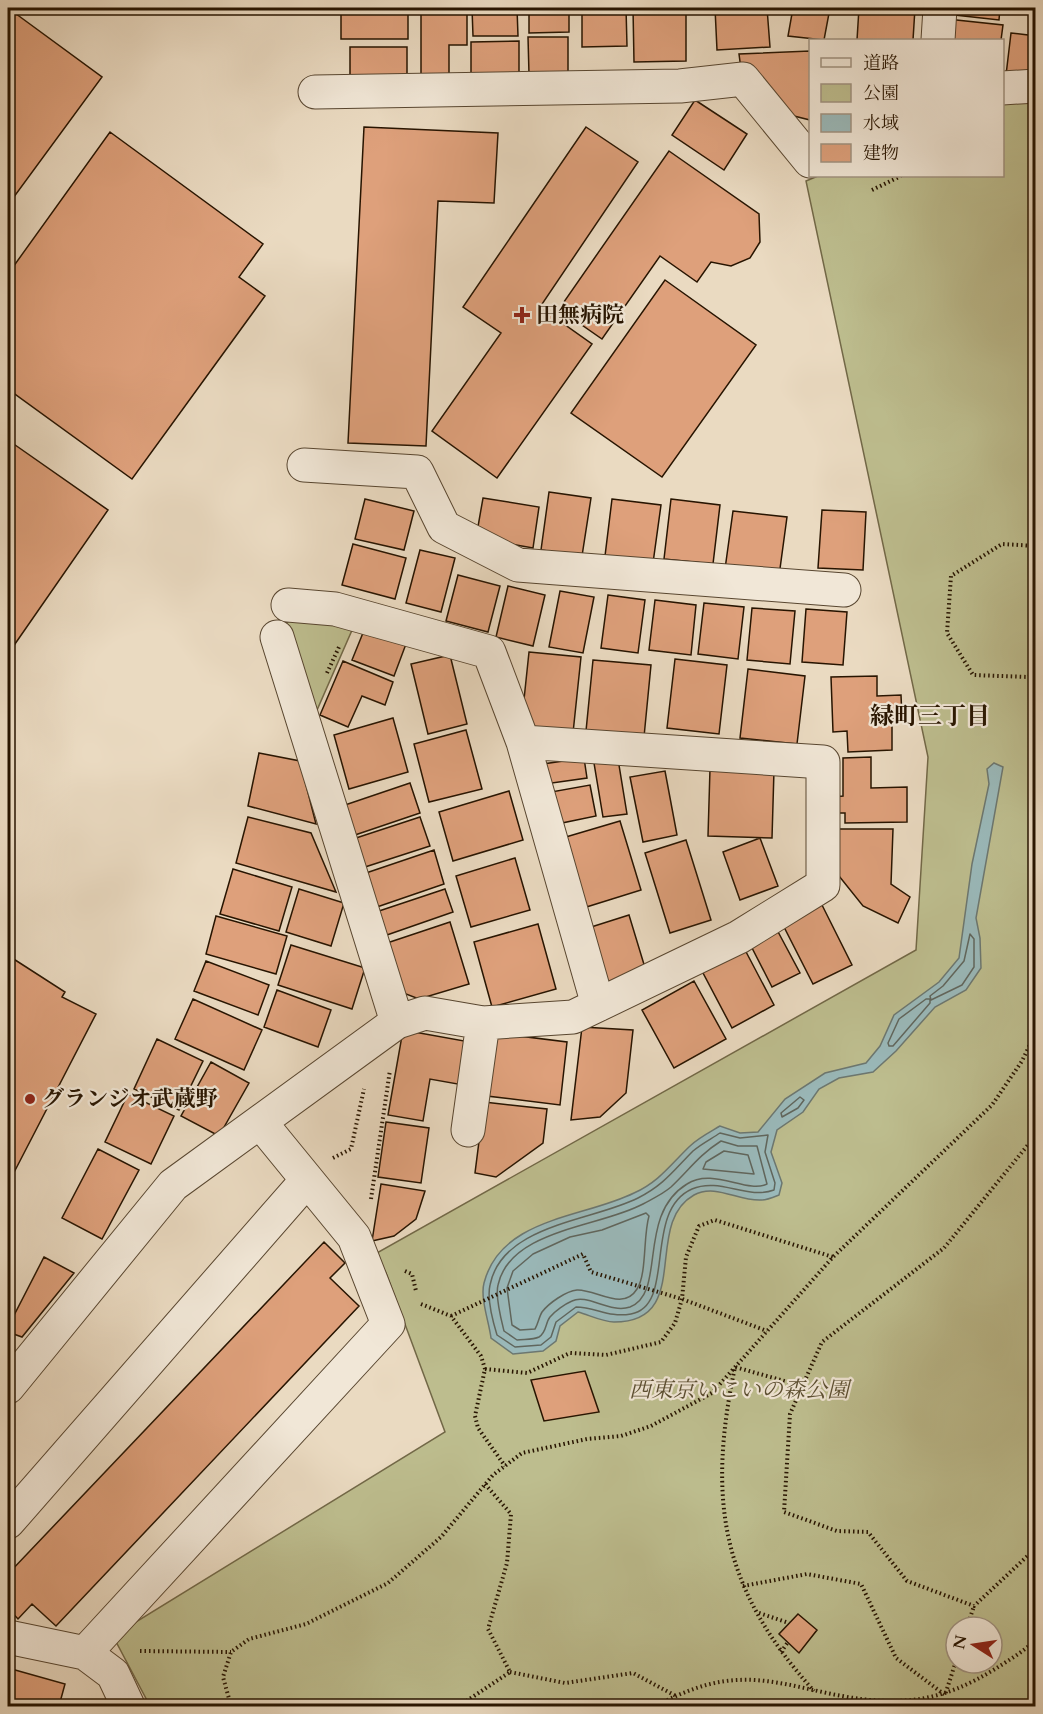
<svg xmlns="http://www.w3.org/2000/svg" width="1043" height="1714" font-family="Cardo,'Noto Serif JP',serif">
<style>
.green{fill:#bdbd8e;stroke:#726847;stroke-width:1.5;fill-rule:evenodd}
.water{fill:#9ab9ba;stroke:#6c7770;stroke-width:1.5}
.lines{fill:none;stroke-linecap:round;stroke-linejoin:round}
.shore{stroke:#60665d;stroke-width:1.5}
.building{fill:#dea07b;stroke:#271400;stroke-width:1.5}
.minor-casing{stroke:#584630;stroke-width:35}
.path{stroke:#271400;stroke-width:4;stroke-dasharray:1.5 3;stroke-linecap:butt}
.minor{stroke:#f1e7d7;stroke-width:33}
.poi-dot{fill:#8f2418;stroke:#f1e7d7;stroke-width:2}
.labels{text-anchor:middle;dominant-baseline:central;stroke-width:4.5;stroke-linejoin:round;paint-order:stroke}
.poi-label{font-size:22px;font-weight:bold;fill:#271400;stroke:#f1e7d7;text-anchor:start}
.park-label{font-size:22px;font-style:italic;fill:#5c4f32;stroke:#f1e7d7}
.neighbourhood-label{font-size:24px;font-weight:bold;fill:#271400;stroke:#f1e7d7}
</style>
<rect width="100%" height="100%" fill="#eadac1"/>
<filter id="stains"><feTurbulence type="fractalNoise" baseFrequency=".00333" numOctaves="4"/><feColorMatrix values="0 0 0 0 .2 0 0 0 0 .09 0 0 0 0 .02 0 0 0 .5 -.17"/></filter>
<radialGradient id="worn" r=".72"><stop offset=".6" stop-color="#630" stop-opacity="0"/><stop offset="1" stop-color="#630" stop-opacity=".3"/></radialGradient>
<path class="green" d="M1035,97V1706H150L113,1636L445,1432L386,1273L375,1254L916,950L928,757L806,181L818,176H1002L1003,98ZM956,1627H992V1663H956Z
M291,610L356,621L310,726L282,637Z"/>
<path class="water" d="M994,763L1003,767L976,918L980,938L981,968L966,990L935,1007L896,1051L873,1072L839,1078L819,1089L803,1112L777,1130L771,1152L782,1183L779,1195C774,1197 767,1200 762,1200C739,1202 716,1183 694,1195C642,1224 694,1322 614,1322C603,1322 589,1315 578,1312L560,1326L556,1341L543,1351L513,1354L491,1338C489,1322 480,1298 484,1283C501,1217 584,1218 634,1193C659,1182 671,1164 690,1146C698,1138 710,1132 720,1126L740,1133L758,1132L785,1099L825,1073L866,1063L880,1046L894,1015L939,982L959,958L972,864L989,784L987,769Z"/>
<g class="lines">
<path class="shore" d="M970,934L974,939V967L962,985L931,1000L930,996L943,986L964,961Z
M926,999H930V1003L893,1046H889L888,1043L899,1019Z
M800,1097L804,1100L798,1108L782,1117L781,1113Z
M720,1133L740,1138L768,1135L765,1152L775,1183L774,1190C747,1200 720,1177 692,1189C642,1211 677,1306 631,1314C608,1318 596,1307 576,1307L556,1322L551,1337L541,1345L515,1347L497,1335C493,1322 487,1298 490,1285C502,1224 593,1221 638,1198C664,1185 674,1170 693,1151C701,1144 711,1139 720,1133Z
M721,1141L738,1146H757L767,1184C747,1194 713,1167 687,1184C636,1215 667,1293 630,1307C610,1314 587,1293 572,1301C565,1304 555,1311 550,1317C545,1323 547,1332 539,1337C533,1340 524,1339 517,1340L504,1331C501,1319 495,1297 498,1285C510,1229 601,1227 643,1204C652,1199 663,1194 671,1187C689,1170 699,1155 721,1141Z
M724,1151L748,1155L754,1174L703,1169L706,1162Z
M646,1213L649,1216C643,1236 647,1274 637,1289C623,1312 596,1289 577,1290C566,1291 549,1303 542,1312C539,1317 538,1324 535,1329L520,1330L512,1325L507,1288L513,1271L533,1254L570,1237L602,1230Z"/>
</g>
<path class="building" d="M8,8L102,77L8,205Z
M341,8H408V39H341Z
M421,8H467V45H449V79H421Z
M472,8H517L518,36H473Z
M529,8H569V32L529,33Z
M582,8H626L627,46L582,47Z
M633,8H686V61L634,62Z
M715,8H767L770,47L717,50Z
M793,8H830L824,40L788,36Z
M859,8H915L913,40H857Z
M955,8H1000L999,20L955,15Z
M947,19L1003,25L1001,40H945Z
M1011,33L1036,36V78L1006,75Z
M528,37H568V73L529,74Z
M519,41V73L471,74V42Z
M350,47H407V77L350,78Z
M810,51V120L794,116L741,69L739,54Z
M695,100L747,134L724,170L672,135Z
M364,127L498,133L494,203L438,201L426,446L348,443Z
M586,127L638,162L540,307L592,344L497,478L432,431L501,333L463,307Z
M110,132L263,244L239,277L265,296L132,479L8,389V274Z
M669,151L759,214L760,242L750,258L731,266L711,262L697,282L660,256L602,339L559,309Z
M665,280L756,345L662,477L571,413Z
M8,440L108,510L8,654Z
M549,492L591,498L582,556L541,550Z
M483,498L539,507L533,548L476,538Z
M365,499L414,511L404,550L355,539Z
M612,499L661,505L653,563L605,556Z
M671,499L720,505L713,564L664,559Z
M822,510L866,512L863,570L818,568Z
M733,511L787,517L779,576L725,569Z
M353,544L406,558L395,599L342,585Z
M420,550L455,558L441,612L406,603Z
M458,575L500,586L488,632L446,621Z
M508,586L545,595L533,646L496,637Z
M560,591L594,597L583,653L549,647Z
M608,595L645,600L638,653L601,648Z
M655,600L696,605L691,655L649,650Z
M704,603L744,607L738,659L698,654Z
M752,608L795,611L790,664L747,660Z
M806,609L847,612L843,665L802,662Z
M365,628L406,644L394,676L352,660Z
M529,652L581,657L573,733L521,728Z
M450,655L467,724L428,734L411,664Z
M675,659L727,665L719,734L667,728Z
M593,660L651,665L644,737L586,731Z
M343,661L393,682L385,705L362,696L348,727L320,715Z
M748,669L805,676L797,744L740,738Z
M877,676V696L901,695L902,718L892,719V750L848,752L847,731L833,732L831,677Z
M393,718L408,772L349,789L334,735Z
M466,730L482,789L429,802L414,744Z
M259,753L300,761L316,824L248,806Z
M871,757V788L907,787V822L845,823V813H831V797L843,796V758Z
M584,758L587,778L545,784L543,764Z
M618,759L627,814L603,817L594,763Z
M710,769L774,770L772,838L708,836Z
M665,771L677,835L643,842L630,777Z
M410,783L420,813L355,835L345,805Z
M590,785L596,816L557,824L551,792Z
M509,791L523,840L453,861L439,812Z
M248,817L311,833L336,892L236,863Z
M420,817L430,846L365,867L356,838Z
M620,821L641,890L580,909L559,839Z
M835,829H893L891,884L910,897L898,923L863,906L835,871Z
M760,838L778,886L740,900L723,852Z
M686,840L711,920L670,933L645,853Z
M434,850L444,884L374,908L363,874Z
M515,858L530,910L471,927L456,876Z
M233,869L292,887L279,931L220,914Z
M299,889L344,903L331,946L286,932Z
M445,889L453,912L384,936L376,912Z
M821,903L852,965L813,984L782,923Z
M629,915L646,971L605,984L588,928Z
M216,916L287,936L276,974L206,954Z
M450,922L469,984L419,999L398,991L381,945Z
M538,924L556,989L492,1007L474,942Z
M776,928L800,973L772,987L749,942Z
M291,945L365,968L352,1009L278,985Z
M744,948L774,1005L732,1028L702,971Z
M9,956L65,992L62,997L96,1014L8,1184Z
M206,961L269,985L258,1015L194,991Z
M694,981L726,1039L674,1068L642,1010Z
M277,990L331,1010L318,1047L264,1027Z
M193,999L262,1030L244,1070L175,1039Z
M582,1027L633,1030L626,1093L600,1117L571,1120Z
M403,1030L470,1042L463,1085L430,1079L423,1121L388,1115Z
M495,1033L567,1042L560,1105L487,1096Z
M157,1039L203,1061L179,1110L134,1089Z
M211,1062L249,1083L219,1136L181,1116Z
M128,1094L174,1116L151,1164L105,1142Z
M484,1102L547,1109L543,1143L496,1177L475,1173Z
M386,1122L429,1128L421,1183L378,1177Z
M98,1149L139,1170L102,1239L62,1218Z
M381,1184L425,1191L416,1219L394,1236L372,1241Z
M324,1242L345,1263L330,1278L359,1306L56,1626L32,1604L18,1619L8,1608V1574Z
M44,1257L74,1273L22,1337L8,1332V1327Z
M585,1371L599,1412L544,1421L531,1380Z
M798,1614L817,1630L799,1653L779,1634Z
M8,1668L65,1684L59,1706H8Z"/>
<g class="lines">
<g class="minor-casing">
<path id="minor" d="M938,40L940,8
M1002,88L1036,86
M315,92L680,86L743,79L810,161
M304,465L417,472L444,527L518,565L844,590
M277,637L397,1022
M523,742L598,1005
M468,1130L483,1023
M8,1387L173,1185L397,1022L425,1013L483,1023L573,1017L739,937L823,885V762L523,742L489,652L335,609L288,605
M8,1522L307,1180
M8,1637L85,1653L113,1674L128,1706
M85,1653L388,1324L354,1237L260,1122"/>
</g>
<path class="path" d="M872,190L901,176
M1036,546L1002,544L951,576L947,633L973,675L1028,677L1036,672
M327,673L339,647
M1036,1135L944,1248L822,1342L790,1414L784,1512L837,1531L868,1532L907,1581L974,1606L1036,1548
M333,1158L351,1149L364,1089
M371,1199L390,1070
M405,1271L412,1274L416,1291
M421,1304L451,1316L481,1356L485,1369L475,1416L478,1428L505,1466
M451,1316L583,1254L591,1272L682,1299L767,1331
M485,1369L527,1373L570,1353L606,1355L661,1342L675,1323L682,1299L686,1257L699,1226L715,1220L833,1257
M802,1386L735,1367C707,1500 721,1588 814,1691
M743,1586L807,1574L861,1584L896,1658L945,1695L956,1661
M759,1613L789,1623
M967,1627L974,1606
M140,1651L231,1652
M781,1652L788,1642
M510,1672L565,1683L633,1673L676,1696
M231,1706L223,1677L231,1652L249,1639L306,1624L388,1583L441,1537L493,1475L522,1453L587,1439L621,1436L651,1426L712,1393L833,1257L992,1105L1022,1061L1036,1032
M459,1706L510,1672L488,1629L507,1563L511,1514L485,1484
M655,1706C681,1693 708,1681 738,1680C773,1678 808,1690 842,1696C902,1707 943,1701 995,1669C1009,1660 1025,1651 1036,1639"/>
<use href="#minor" class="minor"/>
</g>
<g class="poi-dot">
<path d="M519 306h6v6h6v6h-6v6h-6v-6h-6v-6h6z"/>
<circle cx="30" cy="1099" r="6"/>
</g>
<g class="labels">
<g class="poi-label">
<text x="536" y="315">田無病院</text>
<text x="42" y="1099">グランジオ武蔵野</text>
</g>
<g class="park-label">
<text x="739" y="1390">西東京いこいの森公園</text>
</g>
<g class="neighbourhood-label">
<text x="930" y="716">緑町三丁目</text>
</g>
</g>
<rect width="1043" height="1714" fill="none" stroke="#eadac1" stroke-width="30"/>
<rect x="9" y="9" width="1025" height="1696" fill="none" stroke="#271400" stroke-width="3"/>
<rect x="15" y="15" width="1013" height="1684" fill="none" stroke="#271400" stroke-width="1.5"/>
<rect x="809" y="39" width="195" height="138" fill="#f1e7d7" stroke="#a09381" stroke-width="1.5"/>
<rect x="821" y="58" width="30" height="9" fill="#f1e7d7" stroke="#a09381" stroke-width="1.5"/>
<text x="863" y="69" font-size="18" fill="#271400">道路</text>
<rect x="821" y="84" width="30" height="18" fill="#bdbd8e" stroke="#a09381" stroke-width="1.5"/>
<text x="863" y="99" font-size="18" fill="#271400">公園</text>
<rect x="821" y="114" width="30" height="18" fill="#9ab9ba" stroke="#a09381" stroke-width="1.5"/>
<text x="863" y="129" font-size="18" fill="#271400">水域</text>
<rect x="821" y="144" width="30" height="18" fill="#dea07b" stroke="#a09381" stroke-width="1.5"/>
<text x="863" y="159" font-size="18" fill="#271400">建物</text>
<g transform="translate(974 1645) rotate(282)"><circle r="28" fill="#f1e7d7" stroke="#a09381" stroke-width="1.5"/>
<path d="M0-4.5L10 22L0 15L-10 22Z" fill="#8f2418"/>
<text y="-9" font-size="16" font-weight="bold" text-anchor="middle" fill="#271400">N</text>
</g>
<rect width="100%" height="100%" filter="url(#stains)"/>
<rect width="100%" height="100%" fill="url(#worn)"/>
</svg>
